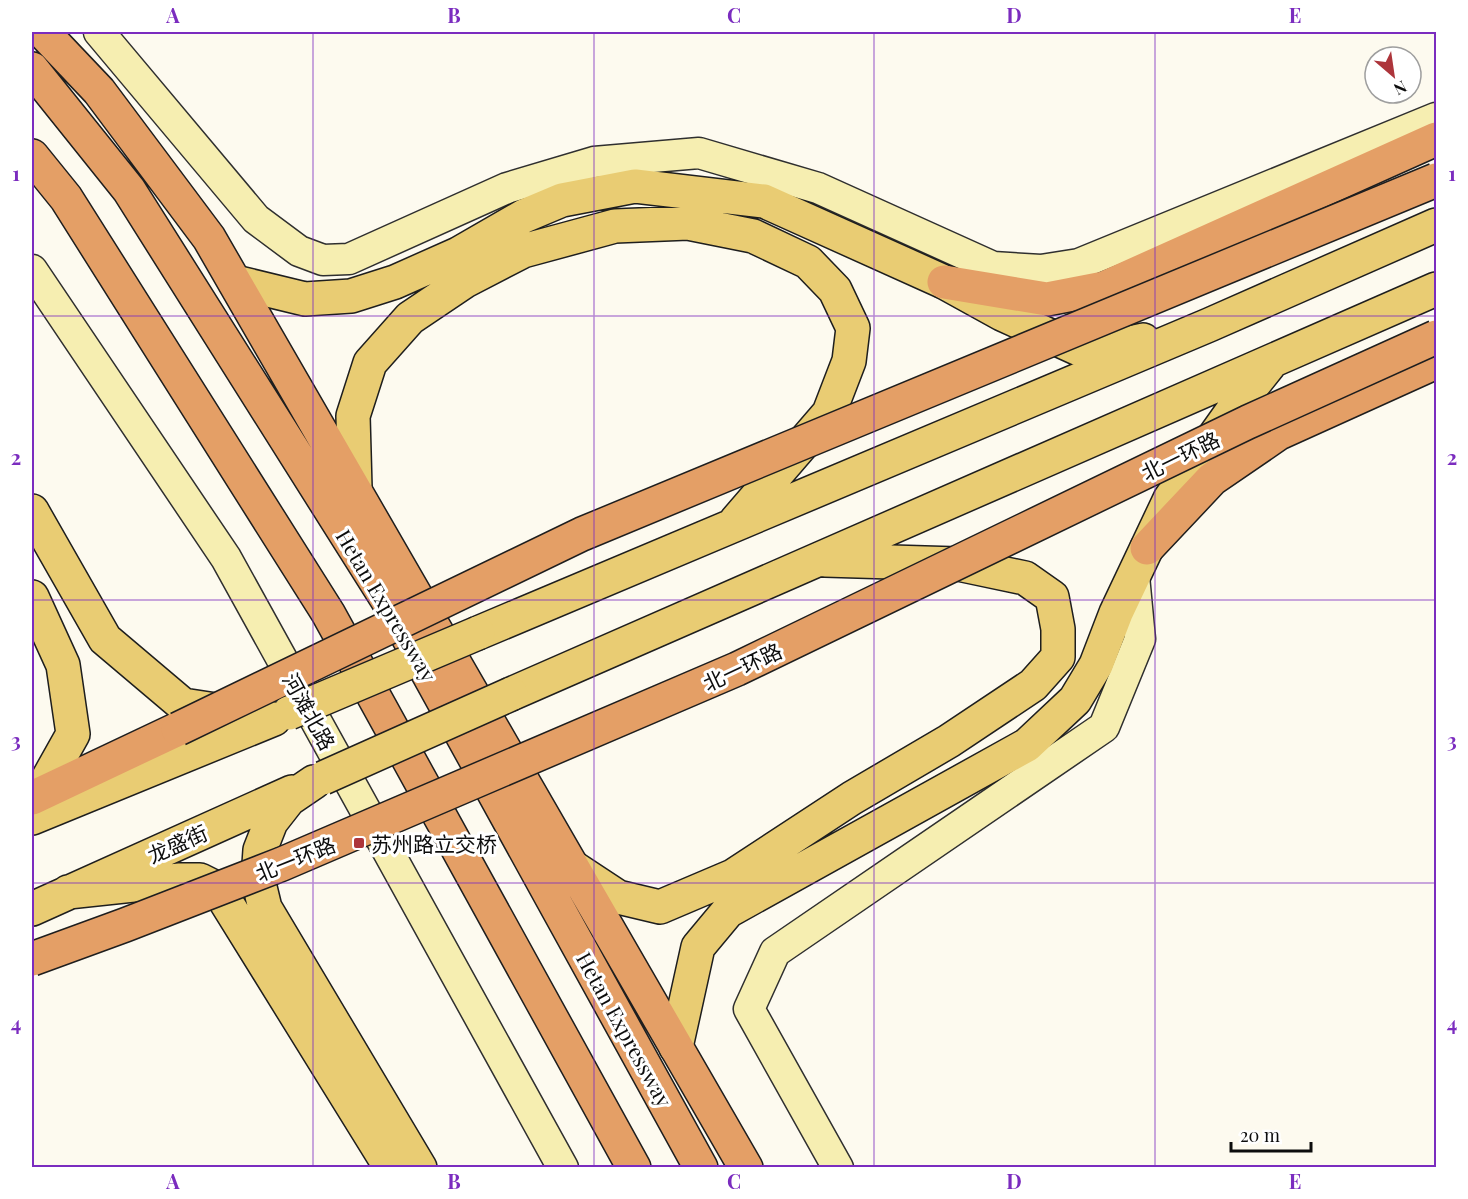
<svg xmlns="http://www.w3.org/2000/svg" width="1468" height="1199" font-family="'Playfair Display','Noto Sans SC',serif">
<style>
.lines{fill:none;stroke-linecap:round;stroke-linejoin:round}
.secondary-casing{stroke:#2f2f2f;stroke-width:33}
.primary-casing{stroke:#1e1e1e;stroke-width:36}
.highway-casing{stroke:#1e1e1e;stroke-width:36}
.secondary{stroke:#f6eeb1;stroke-width:30}
.primary{stroke:#e9cc73;stroke-width:33}
.highway{stroke:#e49f66;stroke-width:33}
.primary-bridge-casing{stroke:#1e1e1e;stroke-width:36;stroke-linecap:butt}
.highway-bridge-casing{stroke:#1e1e1e;stroke-width:36;stroke-linecap:butt}
.primary-bridge{stroke:#e9cc73;stroke-width:33}
.highway-bridge{stroke:#e49f66;stroke-width:33}
.grid{fill:none;stroke:#7b2cbf;stroke-width:1.5;stroke-opacity:0.55}
.poi-dot{fill:#ad353b;stroke:#fff;stroke-width:2}
.labels{text-anchor:middle;dominant-baseline:central;stroke-width:6;stroke-linejoin:round;paint-order:stroke}
.street-label{font-size:21px;fill:#0d0d0d;stroke:#fff}
.poi-label{font-size:21px;fill:#0d0d0d;stroke:#fff;text-anchor:start}
.neatline{fill:none;stroke:#7b2cbf;stroke-width:2}
.grid-label{font-size:20px;text-anchor:middle;font-weight:bold;fill:#7b2cbf}
</style>
<rect width="100%" height="100%" fill="#fdfaef"/>
<g class="lines">
<g class="secondary-casing">
<path id="secondary" d="M99,32L256,219L299,251L323,260L349,259L507,188L594,162L699,153L818,188L993,267L1041,270L1079,264L1436,118
M32,270L226,558L563,1168
M838,1168L749,1009L775,952L1104,727L1140,639L1134,576"/>
</g>
<g class="primary-casing">
<path id="primary" d="M235,282L305,299L351,296L395,282L458,254L524,216L562,200L635,186L764,201L944,282L1002,314L1079,349L1120,345L1143,340
M355,488L353,416L370,363L410,318L465,281L523,251L615,226L688,223L753,236L808,262L835,290L853,328L849,361L829,413L736,521
M32,511L105,639L183,705L274,719
M32,597L63,665L73,734L45,784L32,796
M478,633L1209,325L1436,225
M511,694L1436,289
M314,782L289,799L271,822L260,850L258,879L265,908L420,1168
M32,818L274,719
M571,866L618,897L660,907L733,876L852,798L949,741L1033,685L1058,657V629L1052,597L1025,578L958,564L825,560
M68,892L180,880H200L218,889L391,1168
M32,909L292,792
M676,1047L698,947L728,911L1027,745L1075,700L1096,665L1116,613L1170,499L1233,410L1269,365"/>
</g>
<g class="highway-casing">
<path id="highway" d="M43,32L99,91L209,238L746,1168
M32,69L129,190L390,604L701,1168
M32,156L66,198L328,613L634,1168
M944,282L1047,299L1104,288L1436,139
M1147,548L1212,479L1279,433L1436,362
M32,798L178,729"/>
</g>
<use href="#secondary" class="secondary"/>
<use href="#primary" class="primary"/>
<use href="#highway" class="highway"/>
<g class="primary-bridge-casing">
<path id="primary-bridge" d="M289,713L478,633
M323,778L511,694"/>
</g>
<g class="highway-bridge-casing">
<path id="highway-bridge" d="M178,729L582,534L1436,180
M32,959L125,925L282,864L737,669L1248,422L1436,337"/>
</g>
<use href="#primary-bridge" class="primary-bridge"/>
<use href="#highway-bridge" class="highway-bridge"/>
</g>
<path class="grid" d="M313,32V1168M594,32V1168M874,32V1168M1155,32V1168M32,316H1436M32,600H1436M32,883H1436"/>
<rect class="poi-dot" x="353" y="837" width="12" height="12" rx="3"/>
<g class="labels">
<g class="street-label">
<text transform="translate(1180 455) rotate(-26)">北一环路</text>
<text transform="translate(387 605) rotate(59)">Hetan Expressway</text>
<text transform="translate(742 666) rotate(-25)">北一环路</text>
<text transform="translate(310 711) rotate(61)">河滩北路</text>
<text transform="translate(177 843) rotate(-24)">龙盛街</text>
<text transform="translate(295 858) rotate(-22)">北一环路</text>
<text transform="translate(625 1029) rotate(61)">Hetan Expressway</text>
</g>
<g class="poi-label">
<text x="371" y="843">苏州路立交桥</text>
</g>
</g>
<rect width="1468" height="1199" fill="none" stroke="#ffffff" stroke-width="66"/>
<g transform="translate(1393 75) rotate(151)"><circle r="28" fill="#ffffff" stroke="#9e9e9e" stroke-width="1.5"/>
<path d="M0-4.5L10 22L0 15L-10 22Z" fill="#ad353b"/>
<text y="-9" font-size="16" font-weight="bold" text-anchor="middle" fill="#0d0d0d">N</text>
</g>
<path d="M1231 1142v9h80v-9" fill="none" stroke="#0d0d0d" stroke-width="3"/>
<text x="1240" y="1142" font-size="18" fill="#0d0d0d" stroke="#ffffff" stroke-width="4.5" paint-order="stroke">20 m</text>
<rect x="33" y="33" width="1402" height="1133" class="neatline"/>
<g class="grid-label">
<text x="173" y="23">A</text>
<text x="454" y="23">B</text>
<text x="734" y="23">C</text>
<text x="1014" y="23">D</text>
<text x="1295" y="23">E</text>
<text x="16" y="181">1</text>
<text x="1452" y="181">1</text>
<text x="16" y="465">2</text>
<text x="1452" y="465">2</text>
<text x="16" y="748">3</text>
<text x="1452" y="748">3</text>
<text x="16" y="1031">4</text>
<text x="1452" y="1031">4</text>
<text x="173" y="1189">A</text>
<text x="454" y="1189">B</text>
<text x="734" y="1189">C</text>
<text x="1014" y="1189">D</text>
<text x="1295" y="1189">E</text>
</g>
</svg>
